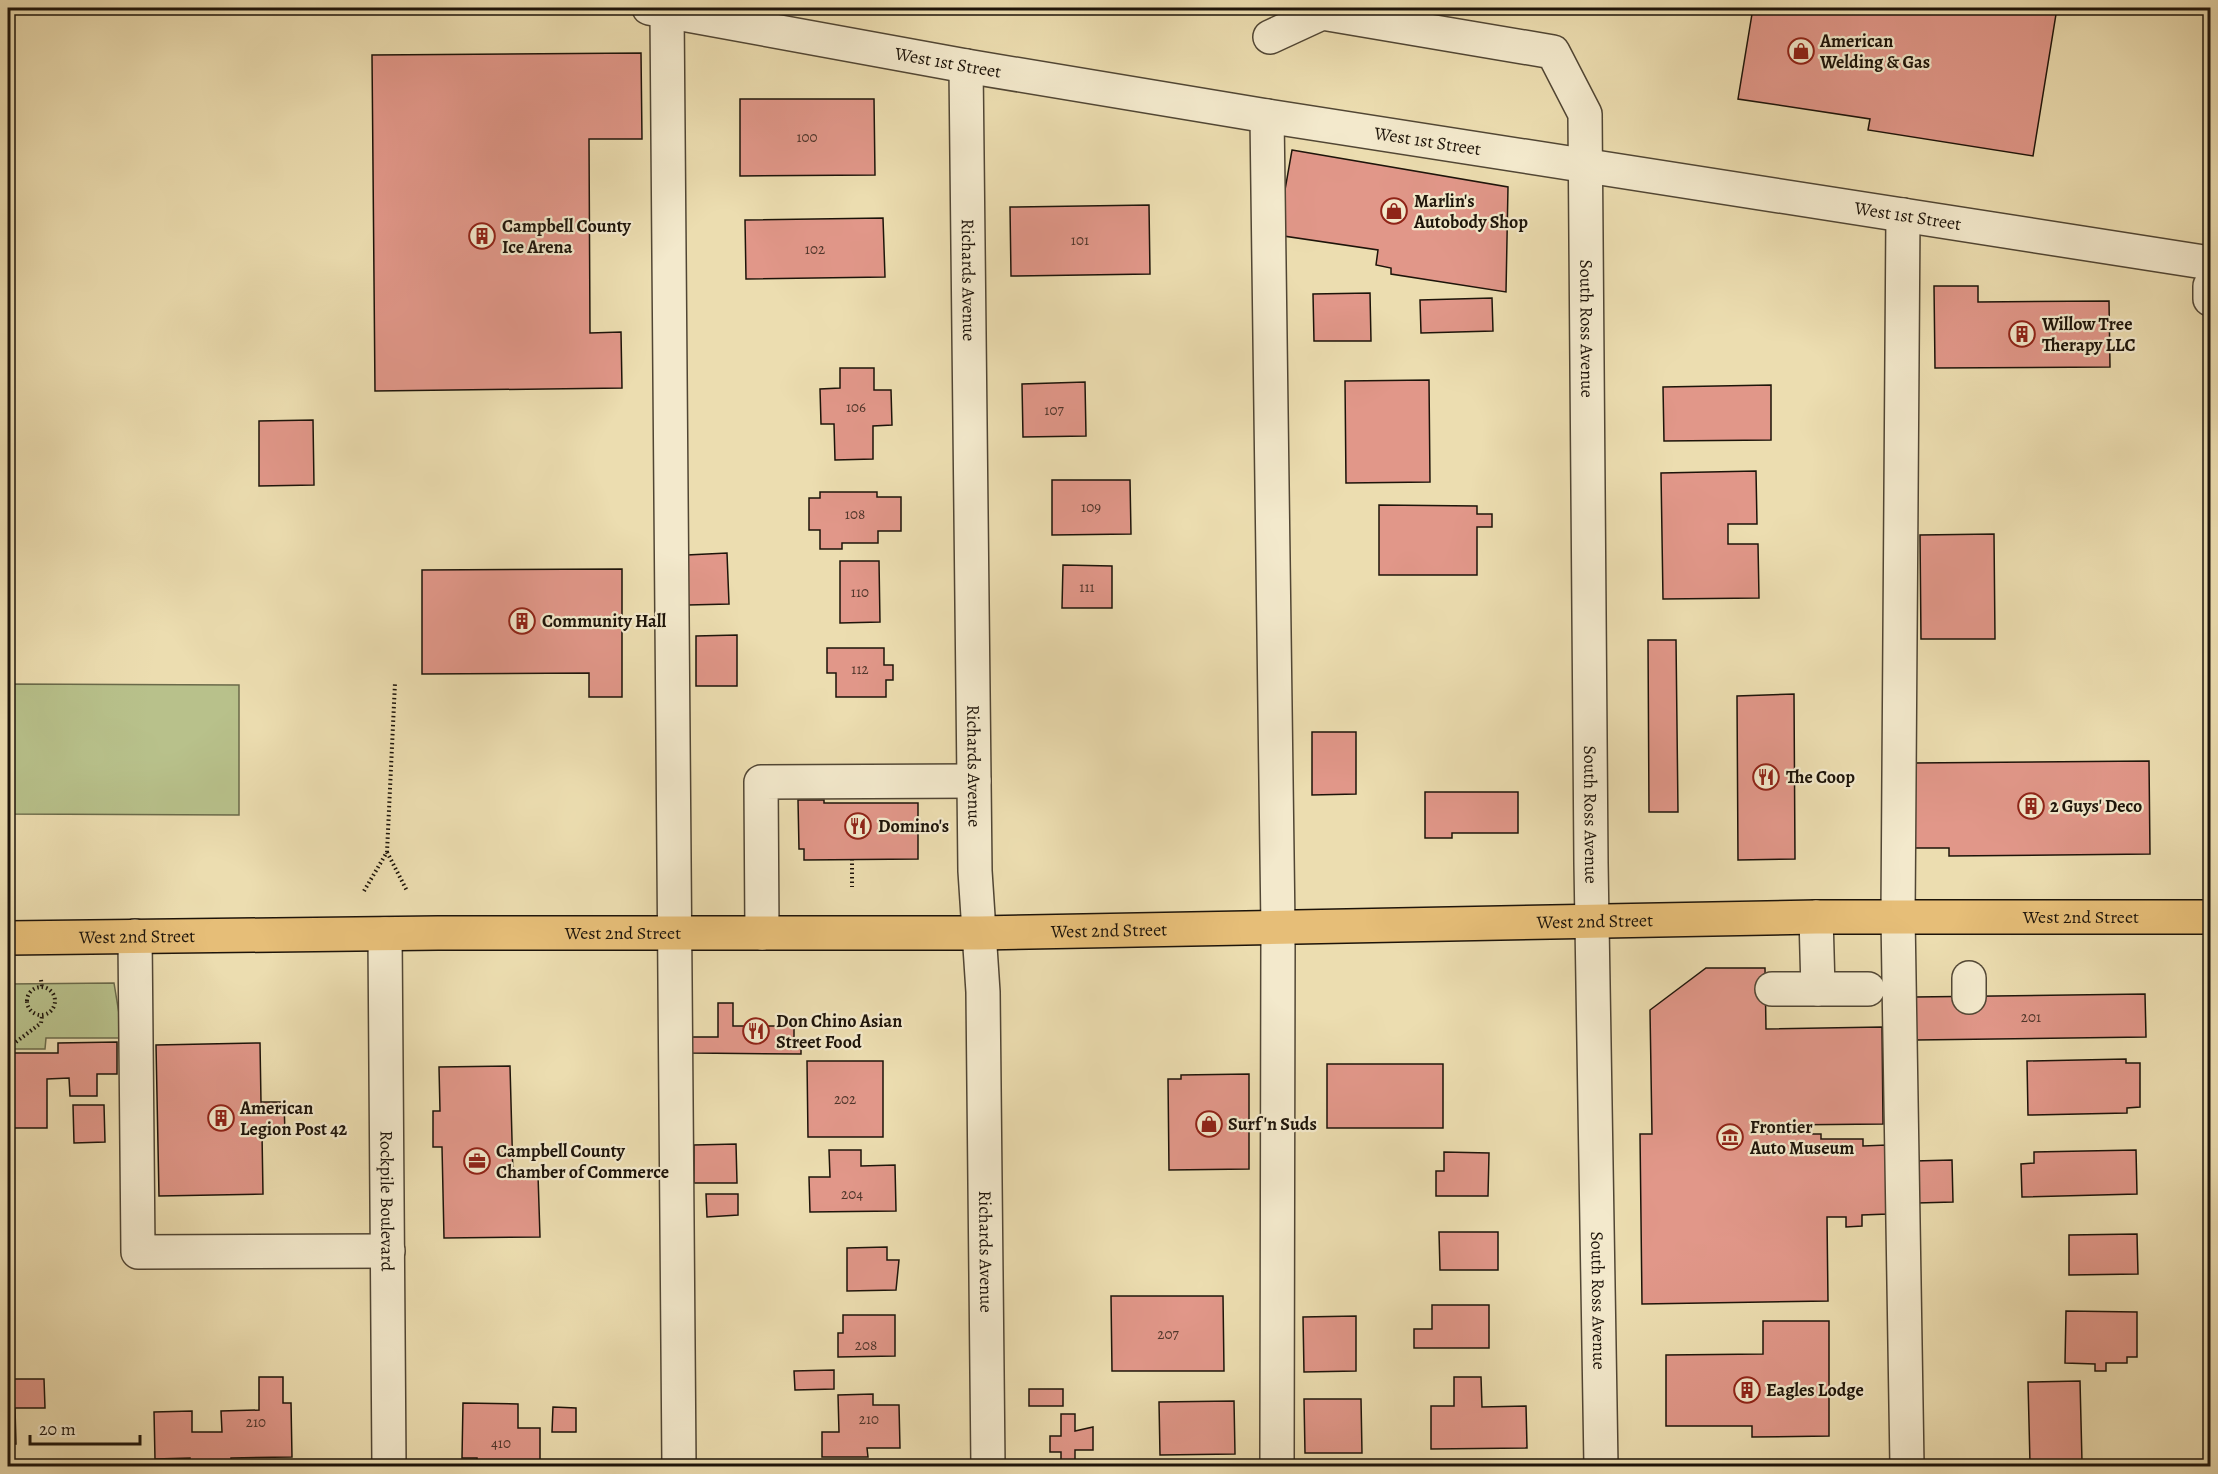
<svg xmlns="http://www.w3.org/2000/svg" width="2218" height="1474" font-family="Alegreya,serif">
<style>
.green{fill:#b8c18b;stroke:#6a6a4a;stroke-width:1.5}
.building{fill:#e19789;stroke:#1d140a;stroke-width:1.5}
.lines{fill:none;stroke-linecap:round;stroke-linejoin:round}
.minor-casing{stroke:#514634;stroke-width:36}
.major-casing{stroke:#1d140a;stroke-width:36}
.path{stroke:#1d140a;stroke-width:4;stroke-dasharray:1.5 3;stroke-linecap:butt}
.minor{stroke:#f3e9cc;stroke-width:33}
.major{stroke:#e6be78;stroke-width:33}
.labels{text-anchor:middle;dominant-baseline:central;stroke-width:4.5;stroke-linejoin:round;paint-order:stroke}
.number-label{font-size:15px;fill:#4e352a}
.poi-label{font-size:18px;font-weight:bold;fill:#1d140a;stroke:#f3e9cc;text-anchor:start}
.street-label{font-size:18px;fill:#1d140a;stroke:#f3e9cc}
</style>
<rect width="100%" height="100%" fill="#ecddb0"/>
<filter id="stains"><feTurbulence type="fractalNoise" baseFrequency=".00333" numOctaves="4"/><feColorMatrix values="0 0 0 0 .2 0 0 0 0 .09 0 0 0 0 .02 0 0 0 .5 -.17"/></filter>
<radialGradient id="worn" r=".72"><stop offset=".6" stop-color="#630" stop-opacity="0"/><stop offset="1" stop-color="#630" stop-opacity=".3"/></radialGradient>
<path class="green" d="M8,684L239,685V815L8,814Z
M114,983L123,1038H46L45,1049H8V984Z"/>
<path class="building" d="M1753,8H2057L2033,156L1868,130L1870,119L1738,99Z
M641,53L642,139H589L590,333L621,332L622,388L375,391L372,55Z
M740,99H874L875,175L740,176Z
M1292,150L1508,187L1506,292L1391,274V268L1376,265L1378,250L1277,235Z
M1149,205L1150,274L1011,276L1010,207Z
M883,218L885,277L746,279L745,220Z
M1934,286H1978V302L2109,301L2110,367L1935,368Z
M1370,293L1371,341H1314L1313,294Z
M1492,298L1493,331L1421,333L1420,300Z
M840,368H874V390H891L892,425L873,426V459L835,460L834,424H821L820,389L840,388Z
M1429,380L1430,482L1346,483L1345,381Z
M1085,382L1086,436L1023,437L1022,384Z
M1771,385V440L1664,441L1663,387Z
M313,420L314,485L259,486V421Z
M1756,471L1757,524H1728V544H1758L1759,598L1663,599L1661,473Z
M1052,480H1130L1131,534L1052,535Z
M820,492H877V497H901V531H878V543H842V549H820V530H809V498H820Z
M1379,505L1477,506V514H1492V527H1477V575H1379Z
M1994,534L1995,639H1921L1920,535Z
M727,553L729,604L688,605L687,555Z
M840,561H879L880,622L840,623Z
M1063,565L1112,566V608H1062Z
M622,569V697H589V673L422,674V570Z
M737,635V686H696V636Z
M1648,640H1676L1678,812H1649Z
M827,648H884V665H893V680H886V697H836V673H827Z
M1794,694L1795,859L1738,860L1737,696Z
M1312,732H1356V794L1312,795Z
M2149,761L2150,854L1949,856V848H1914L1913,763Z
M1425,792H1518V833H1452V838H1425Z
M798,800H824V803H918V859L804,860V849H799Z
M1706,968H1765L1766,1029L1882,1027L1883,1124L1767,1125V1134H1821V1139H1863V1146L1887,1145L1888,1214L1862,1215V1226L1846,1227V1217H1827L1828,1301L1642,1304L1640,1134H1652L1650,1010Z
M2145,994L2146,1037L1916,1040L1915,997Z
M718,1003H733V1026H794V1039H801V1054L692,1053V1037H718Z
M117,1042V1074H97V1096H70L69,1078L47,1079V1128H8V1053H58V1043Z
M260,1043L261,1102H284L285,1134H262L263,1194L159,1196L156,1045Z
M2126,1059V1063H2140V1107L2127,1108V1113L2028,1115L2027,1061Z
M807,1061H883V1137H808Z
M1327,1064H1443V1128H1327Z
M510,1066L513,1176L538,1175L540,1237L444,1238L442,1147H433V1111H440L439,1067Z
M1249,1074V1169L1169,1170L1168,1079H1181V1075Z
M73,1105H104L105,1142L74,1143Z
M736,1144L737,1183H694V1145Z
M829,1150H861V1166L895,1165L896,1211L810,1212L809,1177H830Z
M2136,1150L2137,1194L2022,1197L2021,1164L2034,1163V1152Z
M1444,1152L1489,1153L1488,1196H1436V1171H1444Z
M1952,1160L1953,1202L1917,1203L1915,1161Z
M706,1194H738V1215L707,1217Z
M1439,1232H1498V1270H1440Z
M2137,1234L2138,1274L2069,1275V1235Z
M887,1247V1260H899L896,1290L847,1291V1248Z
M1111,1296H1223L1224,1371H1112Z
M1432,1305H1489V1348H1414V1329H1432Z
M2066,1311L2137,1312V1357H2127V1363H2106V1371H2095V1364L2065,1363Z
M843,1315H895V1356L838,1357V1333H843Z
M1356,1316V1371L1304,1372L1303,1317Z
M1763,1321H1829V1436L1752,1437V1426H1666V1355L1763,1354Z
M834,1370V1389L795,1390L794,1371Z
M259,1377H283V1403H291L292,1457L231,1458V1466H190V1458L155,1459L154,1412L192,1411V1432H222L221,1411L259,1410Z
M1454,1377H1481L1482,1407L1526,1406L1527,1448L1431,1449V1406H1454Z
M8,1379H44L45,1408H15L16,1444H8Z
M2080,1381L2082,1462L2030,1464L2028,1382Z
M1029,1389H1063V1406H1029Z
M873,1394V1405H899L900,1448H867L868,1457H822V1432H839L838,1395Z
M1304,1399H1361L1362,1453H1305Z
M1234,1401L1235,1454L1160,1455L1159,1402Z
M463,1403L518,1404V1428H540V1460H497V1466H477V1458H462Z
M553,1407L576,1408V1432H552Z
M1061,1414H1075V1431L1093,1427V1450H1075V1464L1061,1465V1452H1050V1436H1061Z"/>
<g class="lines">
<g class="minor-casing">
<g id="minor">
<path id="s1" d="M649,8L966,66L1267,116L2210,263"/>
<path d="M667,11L679,1466"/>
<path id="s2" d="M1270,37L1322,13L1553,52L1585,114L1591,863L1601,1466"/>
<path id="s3" d="M966,66L975,871L983,992L988,1466"/>
<path d="M1267,116L1278,928L1277,1466"/>
<path d="M1903,215L1898,917L1907,1466"/>
<path d="M2210,286V299"/>
<path d="M1816,917L1818,989"/>
<path d="M762,933L761,782L974,781"/>
<path id="s4" d="M385,934L389,1466"/>
<path d="M135,936L138,1252L388,1251"/>
<path d="M1969,978V997"/>
<path d="M1772,989H1868"/>
</g>
</g>
<g class="major-casing">
<g id="major">
<path id="s5" d="M8,938L438,933H979L1816,917H2210"/>
</g>
</g>
<path class="path" d="M387,852L407,891
M852,859V887
M364,891L387,852L395,683
M41,980L42,987
M27 1001a14 14 0 1 1 28 0a14 14 0 1 1-28 0Z
M8,1045H12L41,1023L42,1016"/>
<use href="#minor" class="minor"/>
<use href="#major" class="major"/>
</g>
<defs>
<g id="shop-ring" transform="scale(1.35)"><circle r="9.5" fill="#f3e9cc" stroke="#8f2418" stroke-width="1.5"/><path d="M-5-2.5h2.3a2.7 3.5 0 0 1 5.4 0H5L5.5 6h-11ZM-1.5-2.5h3a1.5 2.3 0 0 0-3 0Z" fill="#8f2418"/></g>
<g id="building-ring" transform="scale(1.35)"><circle r="9.5" fill="#f3e9cc" stroke="#8f2418" stroke-width="1.5"/><path d="M-4-6H4V6H1V3H-1V6H-4ZM-2.5-4.3h1.7v1.8h-1.7ZM.8-4.3h1.7v1.8H.8ZM-2.5-1h1.7V.8h-1.7ZM.8-1h1.7V.8H.8Z" fill="#8f2418"/></g>
<g id="restaurant-ring" transform="scale(1.35)"><circle r="9.5" fill="#f3e9cc" stroke="#8f2418" stroke-width="1.5"/><path d="M-5-6h1v4h1v-4h1v4h1v-4h1v5L-1.5 .5V6h-2V.5L-5-1ZM5-6V6H3V1.5H1.5Q1.5-4 5-6Z" fill="#8f2418"/></g>
<g id="museum-ring" transform="scale(1.35)"><circle r="9.5" fill="#f3e9cc" stroke="#8f2418" stroke-width="1.5"/><path d="M0-6L6-3V-2H-6V-3ZM-5-1h2V3h-2ZM-1-1h2V3h-2ZM3-1h2V3H3ZM-6 4H6V6H-6Z" fill="#8f2418"/></g>
<g id="office-ring" transform="scale(1.35)"><circle r="9.5" fill="#f3e9cc" stroke="#8f2418" stroke-width="1.5"/><path d="M-6-3h4V-5.5h4V-3h4V5H-6ZM-1-4.5V-3h2v-1.5ZM-6 0V1H6V0Z" fill="#8f2418"/></g>
</defs>
<g fill-rule="evenodd">
<use href="#shop-ring" x="1801" y="51"/>
<use href="#shop-ring" x="1394" y="211"/>
<use href="#building-ring" x="482" y="236"/>
<use href="#building-ring" x="2022" y="334"/>
<use href="#building-ring" x="522" y="621"/>
<use href="#restaurant-ring" x="1766" y="777"/>
<use href="#building-ring" x="2031" y="806"/>
<use href="#restaurant-ring" x="858" y="826"/>
<use href="#restaurant-ring" x="756" y="1031"/>
<use href="#building-ring" x="221" y="1118"/>
<use href="#shop-ring" x="1209" y="1124"/>
<use href="#museum-ring" x="1730" y="1137"/>
<use href="#office-ring" x="477" y="1161"/>
<use href="#building-ring" x="1747" y="1390"/>
</g>
<g class="labels">
<g class="number-label">
<text x="807" y="137">100</text>
<text x="1080" y="240">101</text>
<text x="815" y="249">102</text>
<text x="856" y="407">106</text>
<text x="1054" y="410">107</text>
<text x="1091" y="507">109</text>
<text x="855" y="514">108</text>
<text x="1087" y="587">111</text>
<text x="860" y="592">110</text>
<text x="860" y="669">112</text>
<text x="2031" y="1017">201</text>
<text x="845" y="1099">202</text>
<text x="852" y="1194">204</text>
<text x="1168" y="1334">207</text>
<text x="866" y="1345">208</text>
<text x="869" y="1419">210</text>
<text x="256" y="1422">210</text>
<text x="501" y="1443">410</text>
</g>
<g class="poi-label">
<text x="1820" y="41">American<tspan x="1820" dy="21">Welding &amp; Gas</tspan></text>
<text x="1414" y="201">Marlin's<tspan x="1414" dy="21">Autobody Shop</tspan></text>
<text x="502" y="226">Campbell County<tspan x="502" dy="21">Ice Arena</tspan></text>
<text x="2042" y="324">Willow Tree<tspan x="2042" dy="21">Therapy LLC</tspan></text>
<text x="542" y="621">Community Hall</text>
<text x="1786" y="777">The Coop</text>
<text x="2050" y="806">2 Guys' Deco</text>
<text x="878" y="826">Domino's</text>
<text x="776" y="1021">Don Chino Asian<tspan x="776" dy="21">Street Food</tspan></text>
<text x="240" y="1108">American<tspan x="240" dy="21">Legion Post 42</tspan></text>
<text x="1228" y="1124">Surf 'n Suds</text>
<text x="1750" y="1127">Frontier<tspan x="1750" dy="21">Auto Museum</tspan></text>
<text x="496" y="1151">Campbell County<tspan x="496" dy="21">Chamber of Commerce</tspan></text>
<text x="1766" y="1390">Eagles Lodge</text>
</g>
<g class="street-label">
<text stroke="none"><textPath href="#s1" startOffset="304">West 1st Street</textPath></text>
<text stroke="none"><textPath href="#s1" startOffset="790">West 1st Street</textPath></text>
<text stroke="none"><textPath href="#s1" startOffset="1276">West 1st Street</textPath></text>
<text stroke="none"><textPath href="#s3" startOffset="214">Richards Avenue</textPath></text>
<text stroke="none"><textPath href="#s2" startOffset="576">South Ross Avenue</textPath></text>
<text stroke="none"><textPath href="#s3" startOffset="700">Richards Avenue</textPath></text>
<text stroke="none"><textPath href="#s2" startOffset="1062">South Ross Avenue</textPath></text>
<text stroke="none"><textPath href="#s5" startOffset="2073">West 2nd Street</textPath></text>
<text stroke="none"><textPath href="#s5" startOffset="1587">West 2nd Street</textPath></text>
<text stroke="none"><textPath href="#s5" startOffset="1101">West 2nd Street</textPath></text>
<text stroke="none"><textPath href="#s5" startOffset="615">West 2nd Street</textPath></text>
<text stroke="none"><textPath href="#s5" startOffset="129">West 2nd Street</textPath></text>
<text stroke="none"><textPath href="#s4" startOffset="267">Rockpile Boulevard</textPath></text>
<text stroke="none"><textPath href="#s3" startOffset="1186">Richards Avenue</textPath></text>
<text stroke="none"><textPath href="#s2" startOffset="1548">South Ross Avenue</textPath></text>
</g>
</g>
<rect width="2218" height="1474" fill="none" stroke="#ecddb0" stroke-width="30"/>
<rect x="9" y="9" width="2200" height="1456" fill="none" stroke="#1d140a" stroke-width="3"/>
<rect x="15" y="15" width="2188" height="1444" fill="none" stroke="#1d140a" stroke-width="1.5"/>
<path d="M30 1435v9h110v-9" fill="none" stroke="#1d140a" stroke-width="3"/>
<text x="39" y="1435" font-size="18" fill="#1d140a" stroke="#f3e9cc" stroke-width="4.5" paint-order="stroke">20 m</text>
<rect width="100%" height="100%" filter="url(#stains)"/>
<rect width="100%" height="100%" fill="url(#worn)"/>
</svg>
